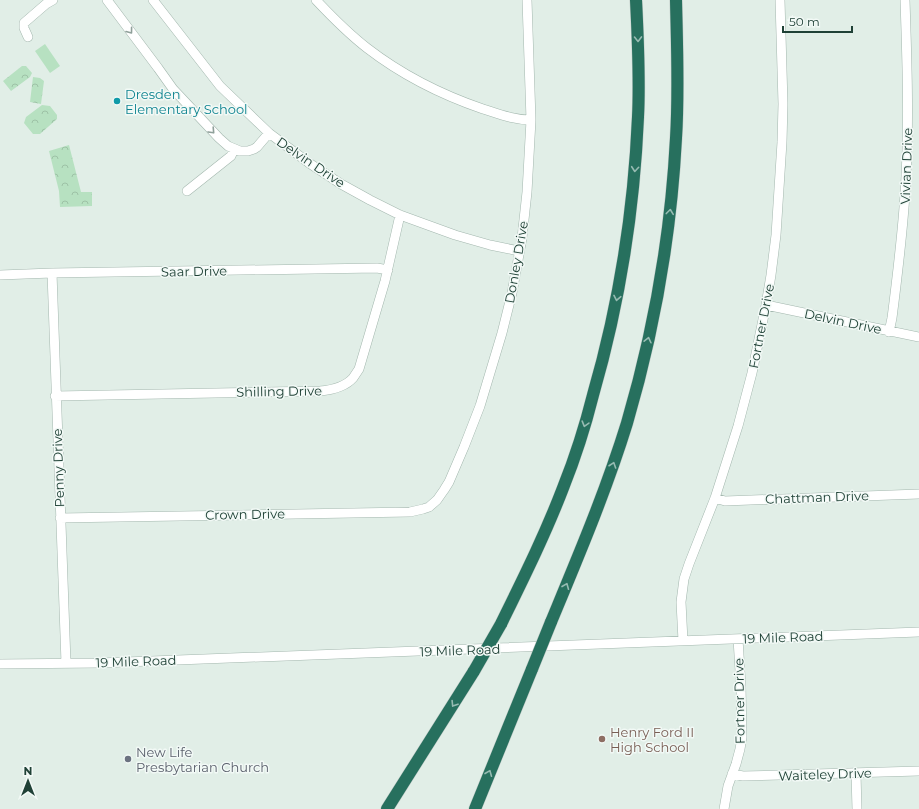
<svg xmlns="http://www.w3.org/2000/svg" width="919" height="809" font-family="Montserrat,sans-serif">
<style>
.forest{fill:url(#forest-crowns)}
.pitch{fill:#b7e1c1}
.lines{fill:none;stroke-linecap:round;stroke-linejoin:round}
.minor-casing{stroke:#a3b7ae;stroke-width:10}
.highway-casing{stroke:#c0cac7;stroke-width:13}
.minor{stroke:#fff;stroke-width:9}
.highway{stroke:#27705e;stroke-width:12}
.highway-bridge-casing{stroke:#c0cac7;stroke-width:13;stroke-linecap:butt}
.highway-bridge{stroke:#27705e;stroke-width:12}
.oneway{stroke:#8fa09a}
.oneway2{stroke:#97bbb2}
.culture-dot{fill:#0f9aa8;stroke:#f2f9f6;stroke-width:1.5}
.education-dot{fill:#8d6e63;stroke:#f2f9f6;stroke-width:1.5}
.worship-dot{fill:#6b7280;stroke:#f2f9f6;stroke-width:1.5}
.labels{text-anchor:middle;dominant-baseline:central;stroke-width:3;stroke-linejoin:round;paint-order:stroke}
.culture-label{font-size:13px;fill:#0d838f;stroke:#f2f9f6;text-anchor:start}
.street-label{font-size:13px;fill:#1f4136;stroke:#f2f9f6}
.education-label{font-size:13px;fill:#785e54;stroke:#f2f9f6;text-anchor:start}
.worship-label{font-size:13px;fill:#5b616d;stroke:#f2f9f6;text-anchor:start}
</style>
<defs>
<pattern id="forest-crowns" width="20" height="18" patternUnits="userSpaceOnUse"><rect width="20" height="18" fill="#b7e1c1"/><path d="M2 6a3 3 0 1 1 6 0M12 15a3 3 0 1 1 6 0" fill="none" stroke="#9dc2a6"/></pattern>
</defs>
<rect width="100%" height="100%" fill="#e1eee7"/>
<path class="forest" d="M22,66H26L32,73L30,77L11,91L3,81Z
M33,77L40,78L44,81L41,104L30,102Z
M42,105L50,106L57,115V119L40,134H33L24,123L26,117Z
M69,145L81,192H92V206L60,207L59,191L49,151Z"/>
<path class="pitch" d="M45,44L60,66L50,73L35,51Z"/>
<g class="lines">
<g class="minor-casing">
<path id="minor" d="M107,0L158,68L173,89L219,138L228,146L240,151H248L254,149L257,147L269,133
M153,0L220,86L269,133L309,163L341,184L370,200L400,215L455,235L490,245L519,251
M316,0C332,17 349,34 367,48C402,75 442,95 483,109C499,114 514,120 531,120
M28,37L24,28V23L46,4L53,0
M187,191L231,156L234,149
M52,273L66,663
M0,275L52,273L377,268L388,270
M766,305L919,337
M889,332L892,318C898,271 904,224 906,176C909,118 907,59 905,0
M55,396L320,391C331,390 345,387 353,378C355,375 357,372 359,369L385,281L400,215
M715,498L725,501L919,494
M60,518L410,512L423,509L429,507L437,500L444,490L449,482L464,447L480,406L502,333L512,293L522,238L527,192L531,120L527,0
M683,641L681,602L684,579L689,564L715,498L738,426L752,373L766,305L771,275L776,235L782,142L783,104L780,0
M0,664L99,663L919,632
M732,774L743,776L919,771
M856,774L857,809
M724,809L728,786L736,764L740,749L742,737L741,687L738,639"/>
</g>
<g class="highway-casing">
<path id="highway" d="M551,622C578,557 606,491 627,423C654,331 671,235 676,138C679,92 677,46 676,0
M501,624C523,579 545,535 563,488C575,458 585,427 593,395C619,305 634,211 638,117C640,78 638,39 636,0
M387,809L474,671
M475,809L532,669"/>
</g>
<use href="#minor" class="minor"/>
<use href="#highway" class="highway"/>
<g class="highway-bridge-casing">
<path id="highway-bridge" d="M532,669L551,622
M474,671L501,624"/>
</g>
<use href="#highway-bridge" class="highway-bridge"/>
</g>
<defs><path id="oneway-chevron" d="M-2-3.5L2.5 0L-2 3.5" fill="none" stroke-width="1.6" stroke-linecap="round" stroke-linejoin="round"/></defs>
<g class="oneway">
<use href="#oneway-chevron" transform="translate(130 31) rotate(53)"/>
<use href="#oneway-chevron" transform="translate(212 131) rotate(47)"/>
</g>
<g class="oneway2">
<use href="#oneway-chevron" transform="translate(638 39) rotate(89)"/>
<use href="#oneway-chevron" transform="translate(635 169) rotate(95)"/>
<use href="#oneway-chevron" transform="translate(670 212) rotate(-83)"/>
<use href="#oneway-chevron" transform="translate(617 298) rotate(101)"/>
<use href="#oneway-chevron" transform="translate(648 340) rotate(-77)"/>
<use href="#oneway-chevron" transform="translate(585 424) rotate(106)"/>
<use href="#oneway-chevron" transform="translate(613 465) rotate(-71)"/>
<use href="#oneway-chevron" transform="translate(566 586) rotate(-68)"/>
<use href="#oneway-chevron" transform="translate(454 704) rotate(122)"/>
<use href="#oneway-chevron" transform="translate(489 773) rotate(-68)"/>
</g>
<circle class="culture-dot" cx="117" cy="101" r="4"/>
<circle class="education-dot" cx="602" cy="739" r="4"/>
<circle class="worship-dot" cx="128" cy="759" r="4"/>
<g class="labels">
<g class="culture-label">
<text x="125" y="94">Dresden<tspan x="125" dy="15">Elementary School</tspan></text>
</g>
<g class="street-label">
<text transform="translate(311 162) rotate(34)">Delvin Drive</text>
<text transform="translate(906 166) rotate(-88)">Vivian Drive</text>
<text transform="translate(516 262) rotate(-80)">Donley Drive</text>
<text transform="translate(194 271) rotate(-1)">Saar Drive</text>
<text transform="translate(843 321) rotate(12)">Delvin Drive</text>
<text transform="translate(761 326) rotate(-79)">Fortner Drive</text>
<text transform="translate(279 391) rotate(-1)">Shilling Drive</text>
<text transform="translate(58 468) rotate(-92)">Penny Drive</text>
<text transform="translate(817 497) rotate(-2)">Chattman Drive</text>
<text transform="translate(245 514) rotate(-1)">Crown Drive</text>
<text transform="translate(783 637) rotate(-2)">19 Mile Road</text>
<text transform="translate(460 650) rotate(-2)">19 Mile Road</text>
<text transform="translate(136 661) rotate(-2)">19 Mile Road</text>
<text transform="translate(739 701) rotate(-91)">Fortner Drive</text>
<text transform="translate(825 774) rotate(-2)">Waiteley Drive</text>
</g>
<g class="education-label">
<text x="610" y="732">Henry Ford II<tspan x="610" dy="15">High School</tspan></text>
</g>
<g class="worship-label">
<text x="136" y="752">New Life<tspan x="136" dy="15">Presbytarian Church</tspan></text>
</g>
</g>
<g transform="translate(28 781)" stroke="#f2f9f6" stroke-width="3" paint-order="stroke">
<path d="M0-3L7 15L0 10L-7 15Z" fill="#1f4136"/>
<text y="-6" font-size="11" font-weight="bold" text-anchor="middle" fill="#1f4136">N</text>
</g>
<path d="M783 26v6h69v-6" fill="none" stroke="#1f4136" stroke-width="2"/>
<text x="789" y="26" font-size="12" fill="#1f4136" stroke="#f2f9f6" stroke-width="3" paint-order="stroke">50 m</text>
</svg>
